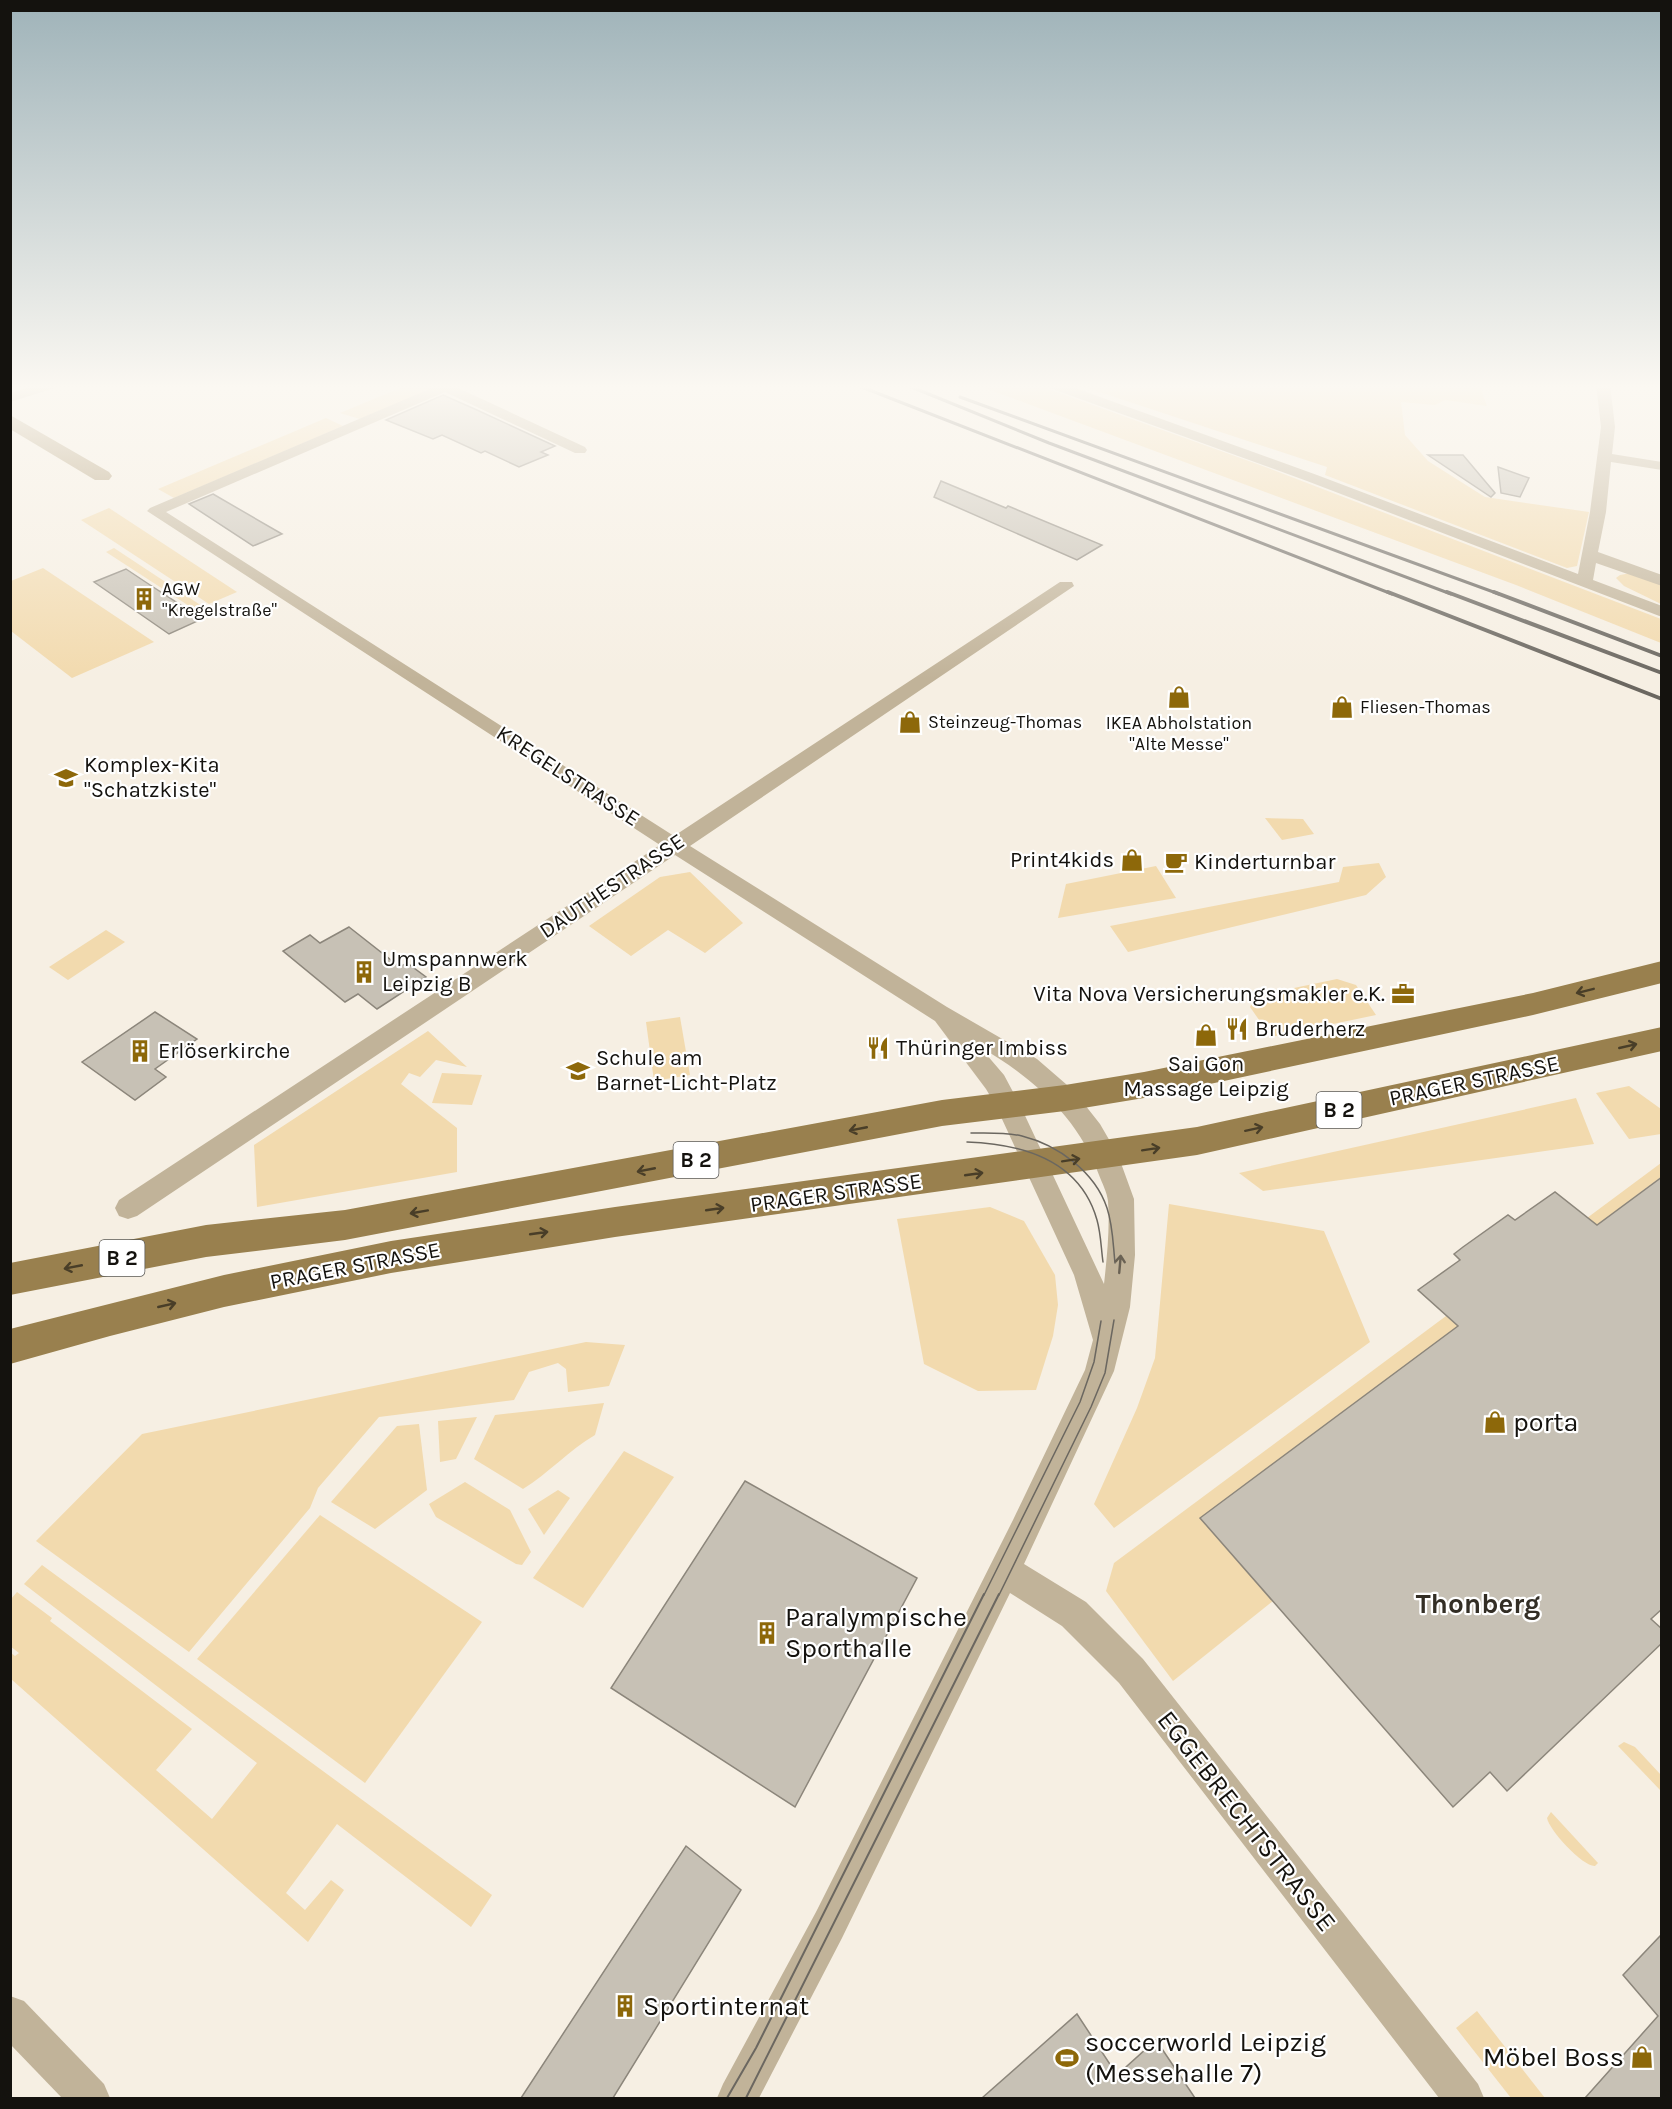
<svg xmlns="http://www.w3.org/2000/svg" width="1672" height="2109" font-family="Karla,sans-serif">
<style>
.green{fill:#f2daae}
.building{fill:#c7c1b5;stroke:#8c867b;stroke-width:1.5}
.lines{fill:none;stroke-linecap:round;stroke-linejoin:round}
.street{fill:#c1b399;fill-rule:evenodd}
.secondary{fill:#aa956e;fill-rule:evenodd}
.primary{fill:#99804e;fill-rule:evenodd}
.tram-far1{stroke:#6b6760;stroke-width:1.5}
.tram{stroke:#6b6760;stroke-width:2}
.rail-far1{stroke:#6b6760;stroke-width:3}
.rail{stroke:#6b6760;stroke-width:4}
.oneway{stroke:#493e28}
.oneway2{stroke:#6a6254}
.labels{text-anchor:middle;dominant-baseline:central;stroke-width:4.5;stroke-linejoin:round;paint-order:stroke}
.far-poi-label{font-size:18px;fill:#14120e;stroke:#fff;text-anchor:start}
.shield{fill:#fff;stroke:#5a5956;stroke-width:1.5}
.shield-label{font-size:21px;font-weight:bold;fill:#14120e}
.poi-label{font-size:22px;fill:#14120e;stroke:#fff;text-anchor:start}
.street-label{font-size:22px;fill:#14120e;stroke:#fff}
.near-poi-label{font-size:27px;fill:#14120e;stroke:#fff;text-anchor:start}
.near-street-label{font-size:27px;fill:#14120e;stroke:#fff}
.near-neighbourhood-label{font-size:28px;font-weight:bold;fill:#332e25;stroke:#fff}
</style>
<rect width="100%" height="100%" fill="#f6efe3"/>
<g class="green">
<path d="M410,384H442L360,419L340,413Z"/>
<path d="M974,384H1034L1260,465L1661,619V643L1516,585Z"/>
<path d="M1075,384H1250L1247,397L1251,384H1479L1487,406L1445,400L1435,405L1401,402L1405,435L1428,461L1485,497L1589,512L1577,566L1567,568L1325,475L1327,467Z"/>
<path d="M326,418L343,426L174,498L158,489Z"/>
<path d="M109,508L237,592L209,604L81,520Z"/>
<path d="M114,548L211,612L203,615L106,552Z"/>
<path d="M43,568L154,642L72,678L11,631V581Z"/>
<path d="M1631,573L1661,584V604L1624,586L1616,578L1620,575Z"/>
<path d="M1265,818L1303,819L1314,834L1282,840Z"/>
<path d="M1379,863L1386,877L1366,895L1128,952L1110,926L1339,882L1343,867Z"/>
<path d="M1156,866L1176,898L1058,918L1066,884Z"/>
<path d="M690,872L743,923L705,953L668,930L631,956L589,926L660,877Z"/>
<path d="M106,930L125,942L68,980L49,967Z"/>
<path d="M1337,979L1356,985L1376,1015L1271,1037L1250,1007L1256,996Z"/>
<path d="M680,1017L690,1075L654,1081L646,1022Z"/>
<path d="M428,1031L467,1067L436,1060L420,1077L409,1073L401,1084L457,1128V1172L257,1207L254,1145Z"/>
<path d="M442,1073L482,1075L472,1105L432,1103Z"/>
<path d="M1629,1086L1661,1109V1134L1629,1139L1596,1093Z"/>
<path d="M1576,1098L1594,1144L1263,1191L1239,1173Z"/>
<path d="M1661,1163V1177L1597,1225L1587,1218Z"/>
<path d="M1169,1204L1324,1231L1370,1342L1114,1528L1094,1504L1137,1408L1155,1358Z"/>
<path d="M990,1207L1024,1221L1055,1275L1058,1305L1053,1336L1036,1390L978,1391L924,1364L897,1219Z"/>
<path d="M1446,1316L1458,1326L1273,1601L1173,1681L1106,1591L1114,1563Z"/>
<path d="M586,1342L625,1345L609,1386L568,1392L566,1369L558,1363L529,1372L514,1400L379,1417L318,1488L310,1508L189,1652L36,1541L142,1434Z"/>
<path d="M604,1403L595,1435C569,1450 549,1473 523,1489L474,1459L495,1415Z"/>
<path d="M477,1417L456,1459L440,1462L438,1421Z"/>
<path d="M419,1424L427,1490L375,1529L331,1502L397,1426Z"/>
<path d="M624,1451L674,1477L583,1608L533,1578Z"/>
<path d="M465,1482L510,1510L531,1552L522,1565L516,1564L436,1517L429,1504Z"/>
<path d="M558,1490L570,1498L544,1535L528,1509Z"/>
<path d="M320,1515L482,1622L365,1783L197,1659Z"/>
<path d="M42,1565L492,1895L471,1927L337,1824L286,1893L305,1910L331,1880L344,1890L308,1942L11,1679V1653L15,1656L19,1653L10,1646L11,1599L17,1592L52,1618L50,1621L192,1729L156,1770L212,1819L257,1763L24,1584Z"/>
<path d="M1624,1742L1635,1747L1661,1775V1791L1618,1746Z"/>
<path d="M1551,1812L1598,1863L1595,1866C1583,1867 1549,1830 1547,1818Z"/>
<path d="M1477,2011L1545,2098H1511L1456,2028Z"/>
</g>
<g class="building">
<path d="M443,395L477,410L555,446L541,452L548,455L519,467L485,451L481,453L442,435L433,439L386,420Z"/>
<path d="M1428,455H1463L1495,493L1491,497Z"/>
<path d="M1498,467L1529,478L1520,497L1501,493Z"/>
<path d="M941,481L1006,508L1008,506L1102,545L1077,560L934,497Z"/>
<path d="M213,494L282,534L253,546L189,504Z"/>
<path d="M126,569L144,581L202,619L169,634L94,582Z"/>
<path d="M349,927L400,967L407,963L426,977L377,1009L358,994L345,1002L283,951L310,935L320,943Z"/>
<path d="M155,1012L197,1039L155,1069L166,1077L135,1100L82,1062Z"/>
<path d="M1662,1177V1609L1651,1619L1662,1629V1643L1507,1791L1490,1772L1453,1807L1200,1518L1458,1326L1418,1290L1460,1260L1454,1254L1463,1247L1508,1215L1515,1220L1555,1192L1597,1225Z"/>
<path d="M745,1481L917,1578L795,1807L611,1688Z"/>
<path d="M686,1846L741,1890L613,2098H521Z"/>
<path d="M1662,1934V2098H1585L1658,2016L1623,1975Z"/>
<path d="M1077,2014L1117,2075L1156,2040L1195,2098H982Z"/>
</g>
<g class="lines">
<g class="street">
<path d="M40,384H60L58,387L10,402V393Z"/>
<path d="M441,384H459L456,387L585,447L587,450L585,453H575L445,392L166,512L674,836L1060,582H1072L1074,586L690,846L947,1007L1037,1059L1074,1091L1100,1124L1118,1155L1134,1199L1135,1255L1130,1307L1114,1371L1024,1564L1086,1602L1143,1659L1478,2084L1484,2098H1439L1119,1683L1062,1626L1010,1593L842,1938L759,2098H717L723,2084L816,1912L1013,1520L1085,1370L1093,1340L1074,1275L996,1106L986,1089L935,1021L675,855L137,1216L128,1219L119,1216L115,1208L119,1200L660,845L147,511L150,508ZM980,1047C1031,1076 1079,1118 1099,1175C1102,1183 1107,1192 1108,1201C1110,1228 1107,1257 1104,1284L1020,1105L1004,1075Z"/>
<path d="M1045,384H1064L1317,475L1578,574L1590,512L1601,427L1596,384H1610L1615,427L1612,454L1662,462V470L1611,462L1606,512L1598,552L1662,575V586L1596,563L1593,580L1662,606V617L1307,481L1047,387Z"/>
<path d="M10,1996L24,2001L104,2084L110,2098H62L10,2044Z"/>
</g>
<path class="secondary" d="M10,415L109,472L112,476L109,480H95L10,429Z"/>
<g class="primary">
<path d="M1662,961V983L1533,1015L1144,1098L1065,1111L942,1126L345,1240L206,1257L10,1295V1263L206,1225L345,1210L942,1100L1065,1085L1144,1072L1533,993Z"/>
<path d="M1662,1027V1051L1197,1155L615,1237L391,1273L224,1307L110,1336L10,1364V1329L224,1275L391,1241L615,1207L1197,1127Z"/>
</g>
<g class="tram-far1">
<path d="M971,1133C988,1133 1005,1132 1022,1136C1058,1145 1095,1172 1107,1208C1113,1226 1113,1244 1115,1263"/>
<path d="M967,1142C1023,1144 1080,1160 1097,1220C1101,1234 1101,1248 1103,1262"/>
<path d="M984,1595L1080,1402L1094,1362L1101,1321"/>
<path d="M999,1595L1091,1407L1105,1373L1114,1320"/>
</g>
<g class="tram">
<path d="M727,2098L756,2048L984,1594"/>
<path d="M746,2098L999,1594"/>
</g>
<g class="rail-far1">
<path d="M854,384L1392,594"/>
<path d="M904,384L1049,443L1451,594"/>
<path d="M960,397L1499,594"/>
</g>
<g class="rail">
<path d="M1388,592L1662,699"/>
<path d="M1447,592L1662,673"/>
<path d="M1494,592L1662,656"/>
</g>
</g>
<defs><path id="oneway-shaft" d="M-6 0H5M1.5-3L5.5 0L1.5 3" fill="none" stroke-width="1.6" stroke-linecap="round" stroke-linejoin="round" transform="scale(1.5)"/></defs>
<g class="oneway">
<use href="#oneway-shaft" transform="translate(1585 991) rotate(166)"/>
<use href="#oneway-shaft" transform="translate(1628 1046) rotate(-13)"/>
<use href="#oneway-shaft" transform="translate(858 1129) rotate(169)"/>
<use href="#oneway-shaft" transform="translate(1254 1129) rotate(-12)"/>
<use href="#oneway-shaft" transform="translate(1151 1149) rotate(-9)"/>
<use href="#oneway-shaft" transform="translate(1071 1160) rotate(-9)"/>
<use href="#oneway-shaft" transform="translate(646 1170) rotate(169)"/>
<use href="#oneway-shaft" transform="translate(974 1174) rotate(-8)"/>
<use href="#oneway-shaft" transform="translate(715 1209) rotate(-8)"/>
<use href="#oneway-shaft" transform="translate(419 1212) rotate(170)"/>
<use href="#oneway-shaft" transform="translate(539 1233) rotate(-8)"/>
<use href="#oneway-shaft" transform="translate(73 1267) rotate(169)"/>
<use href="#oneway-shaft" transform="translate(167 1305) rotate(-13)"/>
</g>
<use class="oneway2" href="#oneway-shaft" transform="translate(1120 1264) rotate(-85)"/>
<linearGradient id="sky" x2="0" y2="1"><stop stop-color="#9fb3b9"/><stop offset="0.57" stop-color="#fbf8f2"/><stop offset="1" stop-color="#fbf8f2" stop-opacity="0"/></linearGradient>
<rect width="1672" height="679" fill="url(#sky)"/>
<defs>
<g id="building-bare" transform="scale(1.8)"><path d="M-4-6H4V6H1V3H-1V6H-4ZM-2.5-4.3h1.7v1.8h-1.7ZM.8-4.3h1.7v1.8H.8ZM-2.5-1h1.7V.8h-1.7ZM.8-1h1.7V.8H.8Z" fill="#8d680a" stroke="#fff" stroke-width="2.5" paint-order="stroke"/></g>
<g id="shop-bare" transform="scale(1.8)"><path d="M-5-2.5h2.3a2.7 3.5 0 0 1 5.4 0H5L5.5 6h-11ZM-1.5-2.5h3a1.5 2.3 0 0 0-3 0Z" fill="#8d680a" stroke="#fff" stroke-width="2.5" paint-order="stroke"/></g>
<g id="school-bare" transform="scale(1.8)"><path d="M0-5L7-2L0 1L-7-2ZM-4 1L0 2.5L4 1V4Q0 6-4 4Z" fill="#8d680a" stroke="#fff" stroke-width="2.5" paint-order="stroke"/></g>
<g id="cafe-bare" transform="scale(1.8)"><path d="M-5.5-4.5H6V0H3Q3 3.5 0 3.5H-2.5Q-5.5 3.5-5.5 0ZM3-3.2v2h1.7v-2ZM-6 4.5H4V6H-6Z" fill="#8d680a" stroke="#fff" stroke-width="2.5" paint-order="stroke"/></g>
<g id="office-bare" transform="scale(1.8)"><path d="M-6-3h4V-5.5h4V-3h4V5H-6ZM-1-4.5V-3h2v-1.5ZM-6 0V1H6V0Z" fill="#8d680a" stroke="#fff" stroke-width="2.5" paint-order="stroke"/></g>
<g id="restaurant-bare" transform="scale(1.8)"><path d="M-5-6h1v4h1v-4h1v4h1v-4h1v5L-1.5 .5V6h-2V.5L-5-1ZM5-6V6H3V1.5H1.5Q1.5-4 5-6Z" fill="#8d680a" stroke="#fff" stroke-width="2.5" paint-order="stroke"/></g>
<g id="stadium-bare" transform="scale(1.8)"><path d="M0-5a6.5 5 0 1 0 0 10a6.5 5 0 1 0 0-10ZM-3.5-1.8h7v3.6h-7Z" fill="#8d680a" stroke="#fff" stroke-width="2.5" paint-order="stroke"/></g>
</defs>
<g fill-rule="evenodd">
<use href="#building-bare" x="144" y="599"/>
<use href="#shop-bare" x="1179" y="697"/>
<use href="#shop-bare" x="1342" y="707"/>
<use href="#shop-bare" x="910" y="722"/>
<use href="#school-bare" x="66" y="778"/>
<use href="#shop-bare" x="1132" y="860"/>
<use href="#cafe-bare" x="1176" y="862"/>
<use href="#building-bare" x="364" y="972"/>
<use href="#office-bare" x="1403" y="994"/>
<use href="#restaurant-bare" x="1237" y="1029"/>
<use href="#shop-bare" x="1206" y="1035"/>
<use href="#restaurant-bare" x="878" y="1048"/>
<use href="#building-bare" x="140" y="1051"/>
<use href="#school-bare" x="578" y="1071"/>
<use href="#shop-bare" x="1495" y="1422"/>
<use href="#building-bare" x="767" y="1633"/>
<use href="#building-bare" x="625" y="2006"/>
<use href="#shop-bare" x="1642" y="2057"/>
<use href="#stadium-bare" x="1067" y="2058"/>
</g>
<g class="labels">
<g class="far-poi-label">
<text x="162" y="589">AGW<tspan x="162" dy="21">"Kregelstraße"</tspan></text>
<text x="1360" y="707">Fliesen-Thomas</text>
<text x="928" y="722">Steinzeug-Thomas</text>
<text x="1179" y="723" text-anchor="middle">IKEA Abholstation<tspan x="1179" dy="21">"Alte Messe"</tspan></text>
</g>
<g class="shield">
<rect x="1316.5" y="1092" width="45" height="36" rx="4.5"/>
<rect x="673.5" y="1142" width="45" height="36" rx="4.5"/>
<rect x="99.5" y="1240" width="45" height="36" rx="4.5"/>
</g>
<g class="shield-label">
<text x="1339" y="1110">B 2</text>
<text x="696" y="1160">B 2</text>
<text x="122" y="1258">B 2</text>
</g>
<g class="poi-label">
<text x="84" y="765">Komplex-Kita<tspan x="84" dy="25">"Schatzkiste"</tspan></text>
<text x="1114" y="860" text-anchor="end">Print4kids</text>
<text x="1194" y="862">Kinderturnbar</text>
<text x="382" y="959">Umspannwerk<tspan x="382" dy="25">Leipzig B</tspan></text>
<text x="1385" y="994" text-anchor="end">Vita Nova Versicherungsmakler e.K.</text>
<text x="1255" y="1029">Bruderherz</text>
<text x="896" y="1048">Thüringer Imbiss</text>
<text x="158" y="1051">Erlöserkirche</text>
<text x="596" y="1058">Schule am<tspan x="596" dy="25">Barnet-Licht-Platz</tspan></text>
<text x="1206" y="1064" text-anchor="middle">Sai Gon<tspan x="1206" dy="25">Massage Leipzig</tspan></text>
</g>
<g class="street-label">
<text transform="translate(568 776) rotate(33)">KREGELSTRASSE</text>
<text transform="translate(612 886) rotate(-34)">DAUTHESTRASSE</text>
<text transform="translate(1474 1081) rotate(-12)">PRAGER STRASSE</text>
<text transform="translate(836 1193) rotate(-8)">PRAGER STRASSE</text>
<text transform="translate(355 1266) rotate(-11)">PRAGER STRASSE</text>
</g>
<g class="near-poi-label">
<text x="1513" y="1422">porta</text>
<text x="785" y="1617">Paralympische<tspan x="785" dy="31">Sporthalle</tspan></text>
<text x="643" y="2006">Sportinternat</text>
<text x="1085" y="2042">soccerworld Leipzig<tspan x="1085" dy="31">(Messehalle 7)</tspan></text>
<text x="1624" y="2057" text-anchor="end">Möbel Boss</text>
</g>
<g class="near-street-label">
<text transform="translate(1247 1821) rotate(52)">EGGEBRECHTSTRASSE</text>
</g>
<g class="near-neighbourhood-label">
<text x="1478" y="1603">Thonberg</text>
</g>
</g>
<rect width="1672" height="2109" fill="none" stroke="#14120e" stroke-width="24"/>
</svg>
